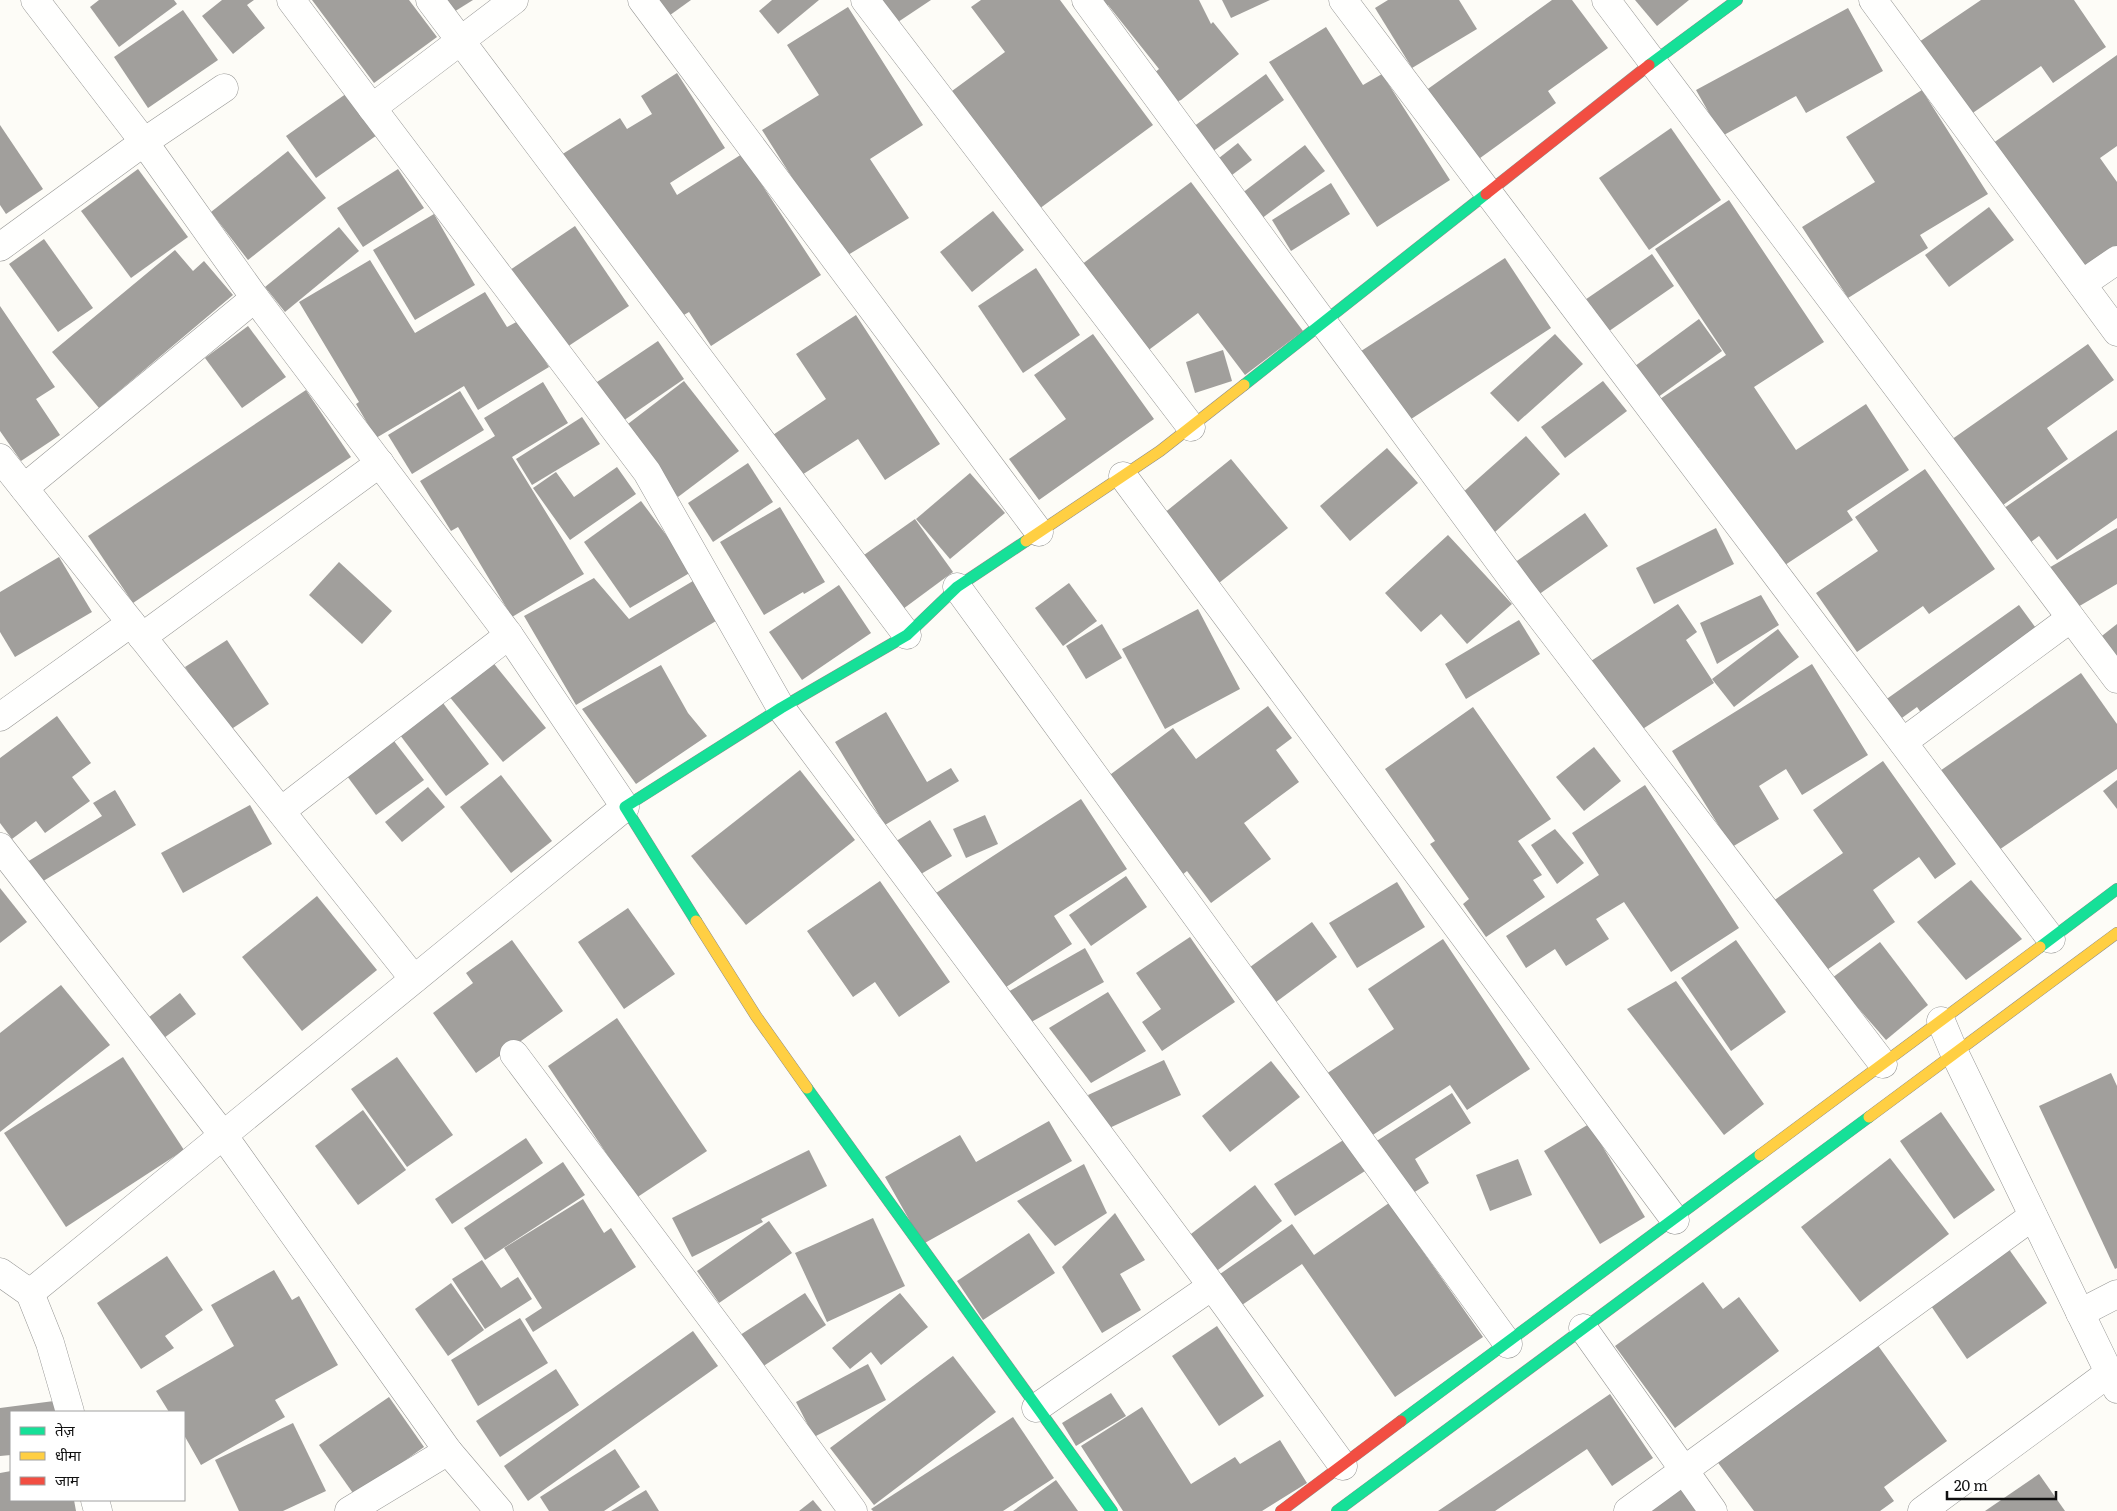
<svg xmlns="http://www.w3.org/2000/svg" width="2117" height="1511" font-family="Literata,'Noto Sans Devanagari',serif">
<style>
.building{fill:#a19f9c}
.lines{fill:none;stroke-linecap:round;stroke-linejoin:round}
.street-casing{stroke:#979795;stroke-width:29}
.fast-casing{stroke:#8e8d8b;stroke-width:12}
.slow-casing{stroke:#8e8d8b;stroke-width:12}
.jam-casing{stroke:#8e8d8b;stroke-width:12}
.street{stroke:#fffffe;stroke-width:28}
.fast{stroke:#16e098;stroke-width:11}
.slow{stroke:#ffcf43;stroke-width:11}
.jam{stroke:#f24e42;stroke-width:11}
</style>
<rect width="100%" height="100%" fill="#fdfcf7"/>
<g class="building">
<path d="M99,0H174L177,4L119,47L90,7Z"/>
<path d="M222,0H254L247,5L265,28L233,54L202,16Z"/>
<path d="M312,0H409L437,37L374,83Z"/>
<path d="M439,0H473L449,15Z"/>
<path d="M653,0H691L666,18Z"/>
<path d="M772,0H819L778,34L759,11Z"/>
<path d="M875,0H931L892,26Z"/>
<path d="M981,0H1060L1153,125L1039,209L952,91L1005,52L971,7Z"/>
<path d="M1092,0H1199L1211,24L1213,22L1239,54L1181,100L1169,105L1147,79L1159,69L1108,5L1096,10Z"/>
<path d="M1222,0H1270L1231,18Z"/>
<path d="M1388,0H1459L1477,29L1412,68L1375,8Z"/>
<path d="M1552,0H1572L1608,48L1548,91L1556,103L1476,161L1425,91Z"/>
<path d="M1635,0H1689L1657,26Z"/>
<path d="M1981,0H2074L2106,47L2053,83L2041,66L1964,119L1913,46Z"/>
<path d="M848,7L923,125L870,159L909,218L843,258L762,130L819,95L787,45Z"/>
<path d="M1848,8L1883,71L1806,113L1796,96L1722,136L1696,90Z"/>
<path d="M183,10L218,60L148,108L114,57Z"/>
<path d="M1326,27L1363,85L1382,74L1450,180L1377,227L1269,62Z"/>
<path d="M2117,55V146L2100,158L2117,182V249L2085,275L1989,146Z"/>
<path d="M677,73L725,148L670,183L677,195L742,154L821,275L711,346L689,312L677,319L561,155L620,118L627,129L652,114L641,96Z"/>
<path d="M1266,74L1284,100L1212,152L1193,127Z"/>
<path d="M1922,90L1988,194L1920,235L1928,248L1848,298L1802,227L1875,182L1846,137Z"/>
<path d="M350,91L380,133L316,178L286,136Z"/>
<path d="M0,125L43,189L6,214L0,205Z"/>
<path d="M1671,128L1721,200L1649,250L1599,178Z"/>
<path d="M1238,143L1252,160L1228,178L1214,162Z"/>
<path d="M1305,145L1325,171L1257,222L1237,197Z"/>
<path d="M288,151L326,198L248,260L211,212Z"/>
<path d="M138,169L188,237L131,278L81,211Z"/>
<path d="M398,169L424,208L363,247L337,208Z"/>
<path d="M1191,182L1303,331L1245,375L1198,313L1146,352L1081,265Z"/>
<path d="M1331,183L1350,214L1291,251L1272,220Z"/>
<path d="M1729,200L1824,342L1754,387L1796,450L1866,404L1909,470L1847,511L1853,520L1779,569L1699,448L1695,451L1660,399L1726,355L1655,249Z"/>
<path d="M1989,207L2014,240L1949,287L1925,255Z"/>
<path d="M993,211L1024,250L972,292L940,252Z"/>
<path d="M434,214L475,285L415,320L373,250Z"/>
<path d="M575,226L629,306L564,349L510,270Z"/>
<path d="M339,227L359,251L285,312L265,287Z"/>
<path d="M44,239L93,308L58,332L9,264Z"/>
<path d="M175,250L193,271L204,261L233,295L99,408L52,352Z"/>
<path d="M1652,254L1674,286L1602,336L1579,304Z"/>
<path d="M1505,258L1551,328L1405,423L1358,353Z"/>
<path d="M370,260L415,333L485,292L507,327L520,320L549,367L478,410L464,386L376,438L356,404L359,402L299,302Z"/>
<path d="M1036,268L1080,335L1023,373L978,306Z"/>
<path d="M0,306L55,387L36,399L60,435L21,461L0,431Z"/>
<path d="M856,315L940,444L885,480L858,439L794,480L767,439L826,399L796,354Z"/>
<path d="M1699,319L1722,351L1654,400L1631,369Z"/>
<path d="M248,326L286,377L242,408L205,358Z"/>
<path d="M1093,334L1154,419L1039,500L1009,459L1066,419L1034,375Z"/>
<path d="M1555,334L1583,364L1518,422L1490,393Z"/>
<path d="M658,341L684,379L620,423L594,384Z"/>
<path d="M2088,344L2114,380L2047,428L2068,459L1996,510L1948,442Z"/>
<path d="M1223,350L1232,381L1195,393L1186,362Z"/>
<path d="M684,381L739,451L678,497L624,427Z"/>
<path d="M1603,381L1627,411L1565,458L1541,427Z"/>
<path d="M543,382L568,423L512,457L584,574L512,617L458,527L451,531L420,481L495,436L484,418Z"/>
<path d="M306,390L351,457L133,603L88,536Z"/>
<path d="M460,391L484,430L412,474L388,435Z"/>
<path d="M582,417L600,444L532,485L516,459Z"/>
<path d="M2117,430V518L2057,560L2039,536L2023,548L1997,513Z"/>
<path d="M1526,436L1560,474L1495,532L1461,494Z"/>
<path d="M1387,448L1418,483L1350,541L1320,506Z"/>
<path d="M1231,459L1288,528L1219,583L1163,514Z"/>
<path d="M748,463L773,502L713,542L688,503Z"/>
<path d="M617,467L636,494L570,540L533,488L556,472L574,497Z"/>
<path d="M1925,469L1995,569L1929,614L1923,606L1857,652L1816,593L1878,551L1855,517Z"/>
<path d="M970,473L1005,513L950,559L916,519Z"/>
<path d="M641,501L693,571L630,608L584,542Z"/>
<path d="M780,507L825,582L804,594L803,592L764,615L720,542Z"/>
<path d="M1585,513L1608,546L1538,595L1514,563Z"/>
<path d="M915,519L953,572L903,609L864,555Z"/>
<path d="M1716,528L1734,564L1654,604L1636,568Z"/>
<path d="M2117,528V584L2071,611L2047,569Z"/>
<path d="M1448,535L1512,604L1467,644L1441,614L1421,632L1385,593Z"/>
<path d="M59,557L92,612L15,657L0,632V592Z"/>
<path d="M339,562L392,611L362,644L309,595Z"/>
<path d="M594,578L629,619L698,578L721,618L576,705L524,616Z"/>
<path d="M1069,583L1097,621L1063,646L1035,608Z"/>
<path d="M839,585L871,633L802,680L769,632Z"/>
<path d="M1761,595L1779,625L1717,664L1700,623Z"/>
<path d="M1678,604L1697,632L1686,640L1714,683L1638,732L1591,661Z"/>
<path d="M2019,605L2041,635L1924,717L1917,707L1895,723L1881,703Z"/>
<path d="M1198,609L1240,689L1165,729L1122,649Z"/>
<path d="M1519,620L1540,654L1466,699L1445,664Z"/>
<path d="M1102,624L1122,658L1086,679L1066,646Z"/>
<path d="M2117,624V662L2098,639Z"/>
<path d="M1778,629L1799,657L1734,707L1712,679Z"/>
<path d="M227,640L269,704L227,732L185,667Z"/>
<path d="M491,660L546,728L503,762L448,695Z"/>
<path d="M1812,664L1868,755L1802,795L1786,769L1759,786L1779,819L1732,847L1672,751Z"/>
<path d="M661,665L688,713L707,736L636,784L582,709Z"/>
<path d="M2081,673L2117,724V769L1993,854L1937,773Z"/>
<path d="M443,703L489,764L446,796L400,735Z"/>
<path d="M1268,706L1292,738L1276,750L1299,782L1244,823L1271,859L1211,903L1187,871L1177,879L1103,780L1173,728L1196,759Z"/>
<path d="M1473,707L1551,819L1518,841L1542,875L1533,880L1545,897L1486,937L1463,904L1469,899L1430,844L1435,841L1385,769Z"/>
<path d="M886,712L927,782L951,768L959,781L885,825L835,742Z"/>
<path d="M57,716L91,763L72,777L90,801L45,833L36,821L12,839L0,823V758Z"/>
<path d="M394,741L424,780L376,815L347,776Z"/>
<path d="M1594,747L1621,781L1584,811L1556,777Z"/>
<path d="M1883,761L1956,864L1935,879L1919,857L1873,890L1895,922L1824,972L1773,901L1843,853L1813,810Z"/>
<path d="M800,770L855,840L746,925L691,856Z"/>
<path d="M501,775L552,841L511,873L460,807Z"/>
<path d="M2117,780V809L2103,791Z"/>
<path d="M1645,785L1739,928L1671,972L1624,902L1596,919L1609,939L1566,966L1555,949L1526,968L1506,936L1599,875L1572,833Z"/>
<path d="M428,787L445,807L402,842L385,822Z"/>
<path d="M115,790L136,825L40,883L27,862L102,816L93,803Z"/>
<path d="M1081,799L1127,869L1054,916L1072,944L1000,991L936,893Z"/>
<path d="M250,805L272,844L183,893L161,853Z"/>
<path d="M985,815L998,844L966,858L953,829Z"/>
<path d="M930,820L952,856L914,878L893,843Z"/>
<path d="M1555,829L1584,863L1557,884L1531,845Z"/>
<path d="M1126,876L1147,907L1091,946L1069,915Z"/>
<path d="M1971,880L2022,939L1966,980L1917,922Z"/>
<path d="M880,881L950,982L899,1017L875,982L853,997L807,931Z"/>
<path d="M1397,882L1425,927L1357,968L1329,923Z"/>
<path d="M0,888L27,922L0,943Z"/>
<path d="M317,896L377,970L302,1031L242,957Z"/>
<path d="M628,908L675,974L624,1009L578,942Z"/>
<path d="M1312,922L1337,957L1272,1005L1246,970Z"/>
<path d="M1190,937L1235,1002L1162,1051L1142,1022L1161,1009L1136,973Z"/>
<path d="M1443,939L1530,1069L1467,1110L1450,1085L1365,1140L1323,1076L1394,1029L1368,989Z"/>
<path d="M512,940L563,1011L476,1073L433,1013L473,983L466,973Z"/>
<path d="M1736,940L1786,1012L1731,1051L1681,978Z"/>
<path d="M1880,942L1928,1005L1886,1040L1832,978Z"/>
<path d="M1085,948L1104,982L1024,1026L1006,993Z"/>
<path d="M1676,981L1764,1104L1724,1135L1627,1009Z"/>
<path d="M61,985L110,1045L0,1132V1033Z"/>
<path d="M1108,992L1146,1051L1091,1083L1049,1028Z"/>
<path d="M180,993L196,1014L160,1041L144,1021Z"/>
<path d="M617,1018L707,1151L636,1198L548,1066Z"/>
<path d="M123,1057L184,1150L66,1227L4,1133Z"/>
<path d="M397,1057L453,1135L407,1167L351,1089Z"/>
<path d="M1164,1060L1181,1095L1105,1130L1088,1095Z"/>
<path d="M1271,1061L1300,1097L1230,1152L1202,1116Z"/>
<path d="M2111,1073L2117,1086V1268L2115,1269L2039,1106Z"/>
<path d="M1452,1093L1471,1123L1415,1159L1429,1183L1410,1195L1375,1142Z"/>
<path d="M363,1110L406,1170L358,1205L315,1146Z"/>
<path d="M1941,1112L1995,1190L1954,1219L1900,1141Z"/>
<path d="M1049,1121L1072,1161L923,1244L885,1177L960,1135L976,1162Z"/>
<path d="M1589,1124L1645,1217L1600,1244L1544,1151Z"/>
<path d="M526,1138L543,1163L452,1224L435,1199Z"/>
<path d="M1345,1139L1365,1171L1295,1216L1274,1184Z"/>
<path d="M809,1150L827,1186L761,1219L763,1222L692,1257L672,1218Z"/>
<path d="M1890,1158L1949,1234L1860,1302L1801,1227Z"/>
<path d="M1518,1159L1532,1195L1490,1211L1476,1175Z"/>
<path d="M563,1162L585,1195L485,1260L464,1228Z"/>
<path d="M1084,1164L1107,1213L1055,1246L1017,1201Z"/>
<path d="M1255,1185L1282,1221L1214,1273L1187,1237Z"/>
<path d="M583,1199L604,1233L611,1228L636,1267L533,1332L525,1319L542,1308L504,1248Z"/>
<path d="M1389,1203L1483,1337L1395,1397L1302,1264L1242,1305L1220,1274L1292,1224L1314,1255Z"/>
<path d="M1115,1213L1145,1260L1120,1274L1141,1310L1102,1333L1062,1267Z"/>
<path d="M873,1218L905,1286L827,1322L795,1253Z"/>
<path d="M769,1221L792,1253L719,1303L697,1271Z"/>
<path d="M1029,1233L1055,1273L983,1320L957,1281Z"/>
<path d="M2006,1245L2047,1303L1967,1359L1927,1300Z"/>
<path d="M167,1256L203,1310L165,1336L174,1348L141,1369L97,1303Z"/>
<path d="M482,1260L501,1288L518,1277L532,1299L485,1329L452,1279Z"/>
<path d="M274,1270L292,1300L299,1296L338,1365L275,1400L285,1417L201,1465L184,1435V1412H169L156,1391L234,1346L211,1305Z"/>
<path d="M1703,1282L1723,1309L1739,1297L1779,1351L1675,1428L1615,1346Z"/>
<path d="M451,1283L484,1330L448,1356L415,1309Z"/>
<path d="M805,1293L826,1325L759,1369L737,1337Z"/>
<path d="M900,1293L928,1327L881,1365L871,1352L850,1369L832,1348Z"/>
<path d="M520,1318L548,1363L478,1406L451,1360Z"/>
<path d="M1217,1326L1264,1396L1219,1426L1172,1356Z"/>
<path d="M693,1331L718,1366L528,1501L504,1466Z"/>
<path d="M1874,1340L1947,1441L1884,1487L1894,1501L1880,1511H1754L1713,1456Z"/>
<path d="M953,1356L996,1412L874,1505L830,1448Z"/>
<path d="M868,1364L886,1400L814,1437L796,1402Z"/>
<path d="M556,1369L579,1405L500,1457L476,1421Z"/>
<path d="M1111,1393L1126,1416L1076,1446L1062,1423Z"/>
<path d="M1610,1394L1653,1458L1612,1486L1587,1449L1495,1511H1438Z"/>
<path d="M389,1397L424,1447L355,1496L319,1445Z"/>
<path d="M54,1401L55,1412H11V1455L0,1456V1408Z"/>
<path d="M1142,1407L1191,1484L1235,1457L1240,1464L1280,1440L1307,1483L1262,1511H1123L1081,1446Z"/>
<path d="M1013,1417L1054,1478L1003,1511H873L871,1509Z"/>
<path d="M293,1423L326,1491L283,1511H239L215,1460Z"/>
<path d="M615,1449L640,1487L604,1511H549L540,1497Z"/>
<path d="M11,1471V1500H74L76,1511H0V1473Z"/>
<path d="M2039,1474L2065,1511H1985Z"/>
<path d="M1056,1480L1078,1511H1013Z"/>
<path d="M1681,1489L1696,1511H1648Z"/>
<path d="M646,1490L659,1511H611Z"/>
<path d="M813,1500L822,1511H799Z"/>
</g>
<g class="lines">
<g class="street-casing">
<g id="street">
<path d="M291,0L372,108"/>
<path d="M430,0L907,635"/>
<path d="M514,0L372,108L647,472L781,708L1212,1286L1343,1466"/>
<path d="M642,0L1039,532"/>
<path d="M865,0L1191,427"/>
<path d="M1086,0L1521,591L1883,1064"/>
<path d="M1343,0L2051,939"/>
<path d="M1606,0L2117,679"/>
<path d="M1873,0L2117,332"/>
<path d="M0,247L144,142L224,88"/>
<path d="M2082,284L2117,260"/>
<path d="M0,458L414,979"/>
<path d="M1123,476L1675,1220"/>
<path d="M24,488L255,298"/>
<path d="M957,587L1508,1344"/>
<path d="M142,637L380,463"/>
<path d="M0,717L131,623"/>
<path d="M1903,742L2071,618"/>
<path d="M281,811L509,635"/>
<path d="M0,847L223,1135L448,1451L499,1511"/>
<path d="M1941,1021L1954,1052L2117,1389"/>
<path d="M514,1054L737,1352L853,1511"/>
<path d="M0,1272L30,1293L50,1343L70,1412"/>
<path d="M30,1293L625,807L509,635L255,298L144,142L35,0"/>
<path d="M2080,1313L2117,1294"/>
<path d="M1583,1328L1713,1511"/>
<path d="M1036,1408L1212,1286"/>
<path d="M95,1500L98,1511"/>
<path d="M349,1511L448,1451"/>
<path d="M1628,1511L2033,1216"/>
<path d="M1922,1511L2109,1373"/>
</g>
</g>
<g class="fast-casing">
<g id="fast">
<path d="M1649,65L1737,0"/>
<path d="M1244,385L1486,194"/>
<path d="M696,921L625,807L781,708L907,635L957,587L1026,541"/>
<path d="M2040,947L2117,889"/>
<path d="M807,1088L1112,1511"/>
<path d="M1401,1421L1760,1155"/>
<path d="M1337,1511L1869,1117"/>
</g>
</g>
<g class="slow-casing">
<g id="slow">
<path d="M1026,541L1160,451L1244,385"/>
<path d="M696,921L756,1016L807,1088"/>
<path d="M1869,1117L2117,933"/>
<path d="M1760,1155L2040,947"/>
</g>
</g>
<g class="jam-casing">
<g id="jam">
<path d="M1486,194L1649,65"/>
<path d="M1281,1511L1401,1421"/>
</g>
</g>
<use href="#street" class="street"/>
<use href="#fast" class="fast"/>
<use href="#slow" class="slow"/>
<use href="#jam" class="jam"/>
</g>
<rect x="10" y="1411" width="175" height="90" fill="#ffffff" stroke="#a0a0a0"/>
<rect x="20" y="1427" width="25" height="8" fill="#16e098" stroke="#a0a0a0"/>
<text x="55" y="1436" font-size="15" fill="#111111">तेज़</text>
<rect x="20" y="1452" width="25" height="8" fill="#ffcf43" stroke="#a0a0a0"/>
<text x="55" y="1461" font-size="15" fill="#111111">धीमा</text>
<rect x="20" y="1477" width="25" height="8" fill="#f24e42" stroke="#a0a0a0"/>
<text x="55" y="1486" font-size="15" fill="#111111">जाम</text>
<path d="M1947 1491v8h109v-8" fill="none" stroke="#111111" stroke-width="2.5"/>
<text x="1954" y="1491" font-size="15" fill="#111111" stroke="#ffffff" stroke-width="4" paint-order="stroke">20 m</text>
</svg>
